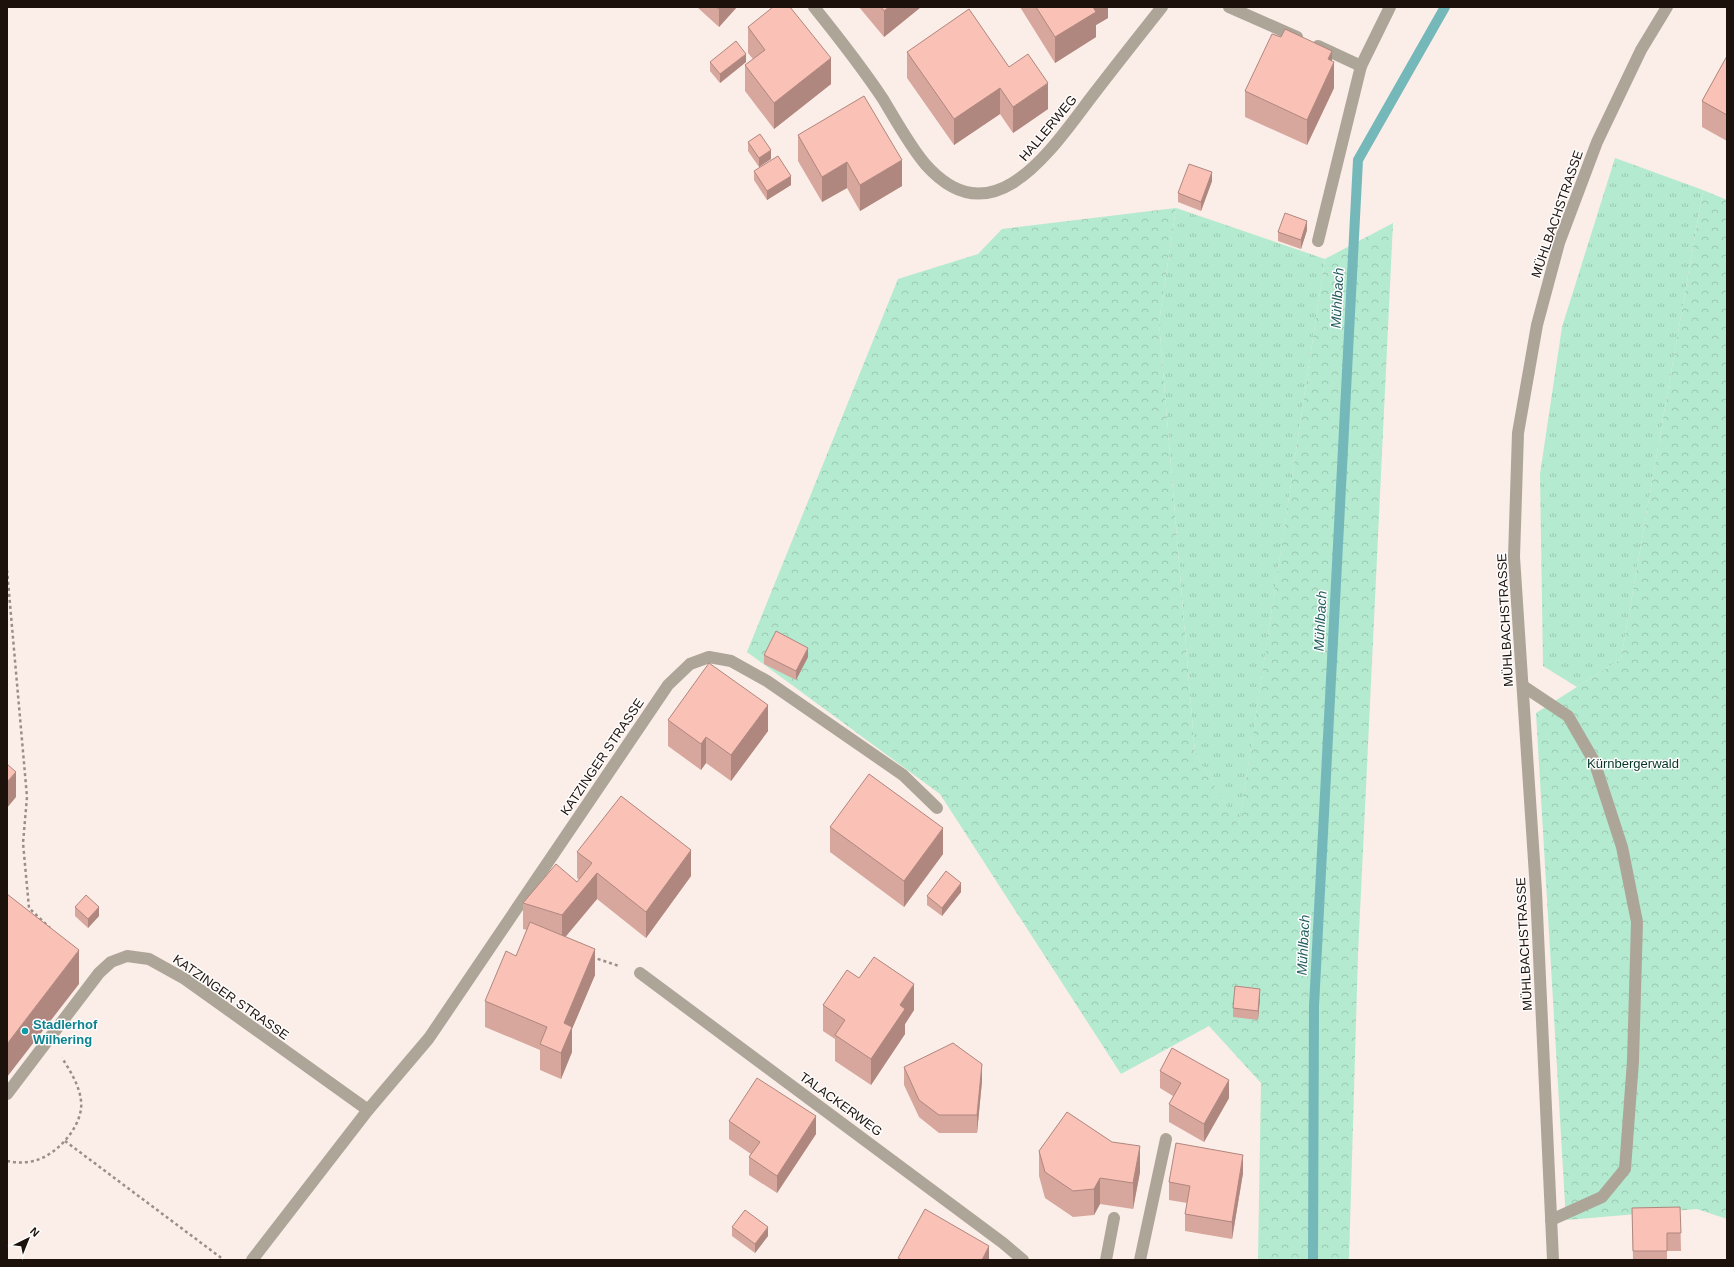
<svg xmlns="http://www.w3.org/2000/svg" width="1734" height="1267" font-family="Arial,sans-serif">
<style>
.grass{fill:url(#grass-tufts)}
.forest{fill:url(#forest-crowns)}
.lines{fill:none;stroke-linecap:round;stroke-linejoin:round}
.stream{stroke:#75b8ba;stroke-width:10}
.path{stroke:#9b8e88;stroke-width:2.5;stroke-dasharray:3 3;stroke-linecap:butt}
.service{stroke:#aea599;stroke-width:12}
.minor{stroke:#aea599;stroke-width:12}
.tertiary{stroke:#aea599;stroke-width:12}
.wall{fill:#d7a69d}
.shaded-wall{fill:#af877f}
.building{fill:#fac1b6;stroke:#af877f}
.culture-dot{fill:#0f9aa8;stroke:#fdfdfd;stroke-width:1.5}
.labels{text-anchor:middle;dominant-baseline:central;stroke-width:3;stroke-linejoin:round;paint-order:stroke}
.street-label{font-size:13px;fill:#1d110c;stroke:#fdfdfd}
.park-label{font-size:13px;fill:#063625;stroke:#fdfdfd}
.culture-label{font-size:13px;font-weight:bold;fill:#0d838f;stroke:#fdfdfd;text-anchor:start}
.water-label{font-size:14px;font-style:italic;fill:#265e60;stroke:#fdfdfd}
</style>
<defs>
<pattern id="grass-tufts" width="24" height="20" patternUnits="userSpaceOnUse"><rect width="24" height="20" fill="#b4ead0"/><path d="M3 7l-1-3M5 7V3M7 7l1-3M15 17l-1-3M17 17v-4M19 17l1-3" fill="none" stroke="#9ac8b1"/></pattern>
<pattern id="forest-crowns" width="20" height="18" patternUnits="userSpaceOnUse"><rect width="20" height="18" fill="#b4ead0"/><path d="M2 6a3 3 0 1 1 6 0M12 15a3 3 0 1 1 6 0" fill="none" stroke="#9ac8b1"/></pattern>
</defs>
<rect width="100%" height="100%" fill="#fbede7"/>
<g class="grass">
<path d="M1615,158L1703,190L1621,659L1577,687L1543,666L1540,474L1562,327Z"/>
<path d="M1176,208L1325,259L1239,827L1195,754L1159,322Z"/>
</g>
<g class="forest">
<path d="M1703,190L1727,200V1219L1697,1209L1566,1220L1536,713L1621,659Z"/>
<path d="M1176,208L1159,322L1195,754L1239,826L1325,259L1393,223L1358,954L1349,1260H1258L1261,1083L1209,1026L1121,1074L940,794L747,652L898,279L978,254L1002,229Z"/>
</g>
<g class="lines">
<path class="stream" d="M1313,1260L1314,1006L1358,160L1445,7"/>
<g class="path">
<path d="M7,570L27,797L23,843L29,908L50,928"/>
<path d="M592,957L619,966"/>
<path d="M65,1141L224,1260"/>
<path d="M7,1161C16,1163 25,1163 34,1161C56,1155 78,1131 81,1109C83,1091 71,1072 62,1058"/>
</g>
<g class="service">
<path d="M1318,241L1361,66"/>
<path d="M1523,686L1568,716L1594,761L1622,847L1637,922L1633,1061L1625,1169L1602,1197L1551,1220"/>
<path d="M7,1094L99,973L111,962L127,956L149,959L185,979L368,1110"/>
<path d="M1106,1260L1114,1218"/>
<path d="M1140,1260L1166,1139"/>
</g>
<g class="minor">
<path d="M814,7C839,38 861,66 883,99C895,119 911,148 926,165C994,241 1053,147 1093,95C1116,65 1139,36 1162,7"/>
<path d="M1229,7L1297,37"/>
<path d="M1318,46L1361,66L1390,7"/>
<path d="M640,973L1003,1243L1023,1260"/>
<path d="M252,1260L368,1110L429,1038L668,685L690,664L709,657L731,661L767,681L903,775L937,808"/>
</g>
<path class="tertiary" d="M1553,1260L1536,891L1514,557L1518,433L1537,325L1559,243L1597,142L1641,50L1667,7"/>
</g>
<g class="wall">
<path d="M697,7H737L719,27Z"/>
<path d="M859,7H921L884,37Z"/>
<path d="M1020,7H1108V18L1096,25V37L1055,63Z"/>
<path d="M748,27L831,84L774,129L745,91V65L753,59L748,53Z"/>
<path d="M907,52L1009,67L1048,109L1013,133L1000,114L954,145L907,78Z"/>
<path d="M1727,56V141L1702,127V101Z"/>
<path d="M1332,61L1334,88L1307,145L1245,117V91Z"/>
<path d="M710,62H746L720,83L710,71Z"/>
<path d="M798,135L902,186L860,211L847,188L822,202L798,161Z"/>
<path d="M748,142L771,159L759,167L748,151Z"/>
<path d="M754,171L791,185L767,200L754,180Z"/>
<path d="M1212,181L1201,211L1178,202V193Z"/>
<path d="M1307,230L1301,249L1278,241V232Z"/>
<path d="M764,655L808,657L796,680L764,664Z"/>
<path d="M668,720L768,731L731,781L706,763L701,770L668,746Z"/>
<path d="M830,827L943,854L904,907L830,852Z"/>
<path d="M577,852L691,876L646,938L597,899L565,937L595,975L572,1029V1052L561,1079L540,1070V1050L485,1027V1001L516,956L527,930L523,929V903L577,882L580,880L577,878Z"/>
<path d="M961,892L942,916L927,905V896Z"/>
<path d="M75,907L99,916L88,928L75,916Z"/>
<path d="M859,978L914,1010L905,1024V1034L871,1085L835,1061V1039L823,1031V1005Z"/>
<path d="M1260,998L1258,1020L1233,1017V1008Z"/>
<path d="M904,1067L982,1081L977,1133H939L919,1117L904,1085Z"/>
<path d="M1160,1071L1229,1098L1204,1142L1169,1122V1104L1173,1096L1160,1088Z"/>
<path d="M729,1121L816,1134L777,1193L749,1175V1157L751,1154L729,1139Z"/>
<path d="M1039,1151L1140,1172L1133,1209L1100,1204L1094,1215L1073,1217L1045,1198L1039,1176Z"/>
<path d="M1243,1173L1232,1239L1185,1231V1214L1187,1203L1169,1200V1182Z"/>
<path d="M1680,1207L1681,1251H1667V1260H1633L1632,1208Z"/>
<path d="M732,1227L768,1236L755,1253L732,1236Z"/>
</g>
<g class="shaded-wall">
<path d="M721,7H737L719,27V9Z"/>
<path d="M889,7H921L884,37V11Z"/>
<path d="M1091,7H1108V18L1096,25V37L1055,63V37Z"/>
<path d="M1332,51V65L1334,62V88L1307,145V120L1328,59Z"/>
<path d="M746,54V62L720,83V74Z"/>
<path d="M831,58V84L774,129V103Z"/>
<path d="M1048,83V109L1013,133V107Z"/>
<path d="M1000,88V114L954,145V119Z"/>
<path d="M771,150V159L759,167V158Z"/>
<path d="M902,160V186L860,211V185Z"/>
<path d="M847,162V188L822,202V177Z"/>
<path d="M1212,172V181L1201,211V202Z"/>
<path d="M791,176V185L767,200V191Z"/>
<path d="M1307,221V230L1301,249V240Z"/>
<path d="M808,648V657L796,680V671Z"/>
<path d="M768,705V731L731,781V755Z"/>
<path d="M706,737V763L701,770V744Z"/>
<path d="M16,772V797L7,808V782Z"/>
<path d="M943,828V854L904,907V881Z"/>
<path d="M691,850V876L646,938V912Z"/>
<path d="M597,873V899L562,941V915Z"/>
<path d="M961,883V892L942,916V908Z"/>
<path d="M99,907V916L88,928V919Z"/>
<path d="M595,949V975L572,1029V1052L561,1079V1053L564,1023Z"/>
<path d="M79,950V984L7,1077V1044Z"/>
<path d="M914,984V1010L905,1024V1034L871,1085V1059L900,1005Z"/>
<path d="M1260,989V998L1258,1020V1011Z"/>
<path d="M982,1064V1081L977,1133V1115Z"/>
<path d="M1229,1080V1098L1204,1142V1124Z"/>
<path d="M816,1116V1134L777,1193V1176Z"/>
<path d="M1140,1146V1172L1133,1209V1183Z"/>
<path d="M1243,1155V1173L1232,1239V1222Z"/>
<path d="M1100,1178V1204L1094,1215V1189Z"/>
<path d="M768,1227V1236L755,1253V1244Z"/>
<path d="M989,1246V1260H982Z"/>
</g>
<g class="building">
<path d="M716,7H721L719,9Z"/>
<path d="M773,7H790L831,58L774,103L745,65L765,50L748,27Z"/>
<path d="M881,7H889L884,11Z"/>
<path d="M1036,7H1093L1096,12L1055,37Z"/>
<path d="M969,9L1009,67L1028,54L1048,83L1013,107L1000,88L954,119L907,52Z"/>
<path d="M1285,29L1332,51L1328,59L1334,62L1307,120L1245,91L1272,34L1281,37Z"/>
<path d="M736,41L746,54L720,74L710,62Z"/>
<path d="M1727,56V115L1702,101Z"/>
<path d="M864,96L902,160L860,185L847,162L822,177L798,135Z"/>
<path d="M760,134L771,150L759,158L748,142Z"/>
<path d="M778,156L791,176L767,191L754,171Z"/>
<path d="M1189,164L1212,172L1201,202L1178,193Z"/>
<path d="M1285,213L1307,221L1301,240L1278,232Z"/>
<path d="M776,631L808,648L796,671L764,655Z"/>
<path d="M709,663L768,705L731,755L706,737L701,744L668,720Z"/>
<path d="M7,764L16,772L7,782Z"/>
<path d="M869,774L943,828L904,881L830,827Z"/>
<path d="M621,796L691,850L646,912L597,873L562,915L523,903L556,864L577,882L592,863L577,852Z"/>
<path d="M946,871L961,883L942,908L927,896Z"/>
<path d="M7,894L79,950L7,1044Z"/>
<path d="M86,895L99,907L88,919L75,907Z"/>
<path d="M530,922L595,949L564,1023L572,1027L561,1053L540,1044L547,1027L485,1001L506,951L516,956Z"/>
<path d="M874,957L914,984L900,1005L905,1009L871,1059L835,1035L845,1020L823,1005L847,970L859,978Z"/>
<path d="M1235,986L1260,989L1258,1011L1233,1008Z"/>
<path d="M953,1043L982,1064L977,1115H939L919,1100L904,1067Z"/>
<path d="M1172,1048L1229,1080L1204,1124L1169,1104L1181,1083L1160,1071Z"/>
<path d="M757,1078L816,1116L777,1176L749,1157L760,1142L729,1121Z"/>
<path d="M1067,1112L1112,1142L1140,1146L1133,1183L1100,1178L1094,1189L1073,1191L1045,1172L1039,1151Z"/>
<path d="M1176,1143L1243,1155L1232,1222L1185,1214L1190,1186L1169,1182Z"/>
<path d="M1680,1207L1681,1233H1667V1251H1633L1632,1208Z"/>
<path d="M925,1209L989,1246L982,1260H902L898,1258Z"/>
<path d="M745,1210L768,1227L755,1244L732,1227Z"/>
</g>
<circle class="culture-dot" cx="25" cy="1031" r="4"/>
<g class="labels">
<g class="street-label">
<text transform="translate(1048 128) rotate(-50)">HALLERWEG</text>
<text transform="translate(1557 214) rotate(-71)">MÜHLBACHSTRASSE</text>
<text transform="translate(1505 620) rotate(-93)">MÜHLBACHSTRASSE</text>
<text transform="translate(602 757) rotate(-56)">KATZINGER STRASSE</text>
<text transform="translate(1524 944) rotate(-93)">MÜHLBACHSTRASSE</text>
<text transform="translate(231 997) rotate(35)">KATZINGER STRASSE</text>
<text transform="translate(841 1104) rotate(36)">TALACKERWEG</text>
</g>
<g class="park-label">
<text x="1633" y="763">Kürnbergerwald</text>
</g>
<g class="culture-label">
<text x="33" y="1024">Stadlerhof<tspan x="33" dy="15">Wilhering</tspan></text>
</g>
<g class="water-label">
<text transform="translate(1337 298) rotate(-87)">Mühlbach</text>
<text transform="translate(1320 621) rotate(-87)">Mühlbach</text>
<text transform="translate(1303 945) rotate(-87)">Mühlbach</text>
</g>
</g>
<rect width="1734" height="1267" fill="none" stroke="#1d110c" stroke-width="16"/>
<g transform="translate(28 1239) rotate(43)" stroke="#fdfdfd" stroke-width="3" paint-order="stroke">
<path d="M0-3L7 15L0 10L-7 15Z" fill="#1d110c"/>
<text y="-6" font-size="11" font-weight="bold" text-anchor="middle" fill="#1d110c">N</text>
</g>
</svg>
